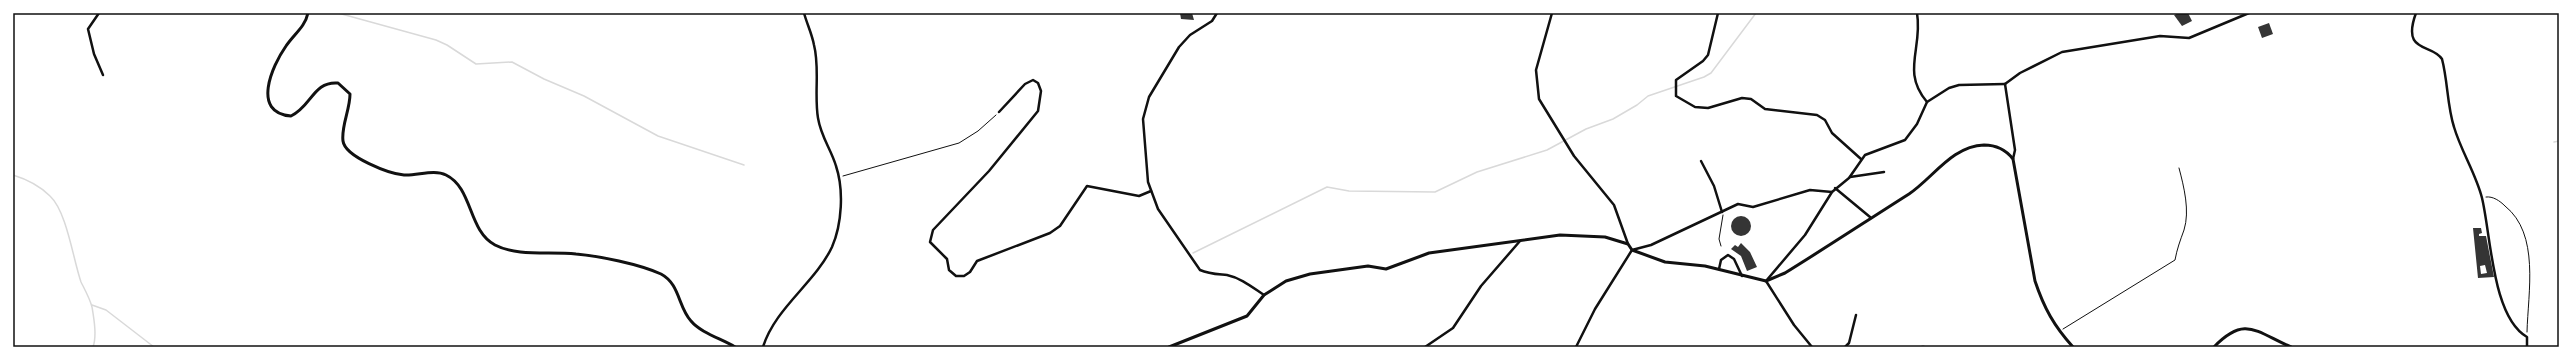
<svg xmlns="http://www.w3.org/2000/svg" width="2572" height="360" font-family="Overpass,sans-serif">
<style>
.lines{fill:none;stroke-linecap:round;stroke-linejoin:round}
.stream{stroke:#d9d9d9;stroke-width:1.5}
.building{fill:#353535;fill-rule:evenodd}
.path{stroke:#111;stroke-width:1}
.minor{stroke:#111;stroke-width:2.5}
.tertiary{stroke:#111;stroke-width:3}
.neatline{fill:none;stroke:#111;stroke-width:1.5}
</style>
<rect width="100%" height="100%" fill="#fff"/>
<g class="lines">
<g class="stream">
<path d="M338,13L436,40L447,45L476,64L512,62L544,79L584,96L658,136L744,165"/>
<path d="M2554,142L2559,141"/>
<path d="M13,175C26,179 40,186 50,196C67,212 73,259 81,282C85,290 90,299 92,307C94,319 97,336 93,347"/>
<path d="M1193,253L1327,187L1349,191L1435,192L1477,172L1547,150L1586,129L1613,119L1637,105L1648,96L1704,77L1711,73L1756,13"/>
<path d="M92,305L106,310L154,347"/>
</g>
</g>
<g class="building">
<path d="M1180,13H1192L1194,20L1181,19Z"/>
<path d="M2179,13H2188L2192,21L2182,26L2174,15Z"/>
<path d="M2269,23L2273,34L2262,38L2258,27Z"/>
<circle cx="1741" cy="226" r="10"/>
<path d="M2473,228H2481L2482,233L2479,234V236H2486L2494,277L2478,278ZM2485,265L2487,273L2481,274L2480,266Z"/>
<path d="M1741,243L1750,252L1757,267L1747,271L1741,256L1731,249L1735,245L1738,247Z"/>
</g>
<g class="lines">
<g class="path">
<path d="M843,176L959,143L978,131L996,115"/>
<path d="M2486,197C2493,196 2500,201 2505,206C2540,234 2528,292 2527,332"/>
<path d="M1721,246L1719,239L1723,215"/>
<path d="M2063,329L2175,260C2177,249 2180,241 2184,230C2190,211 2184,187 2179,168"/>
</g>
<g class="minor">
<path d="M99,13L88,29L94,54L103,75"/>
<path d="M1217,13L1212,21L1190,35L1179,47L1149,97L1143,119L1148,182L1158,209L1200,270C1209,274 1217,274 1227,275C1241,278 1252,287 1264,295"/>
<path d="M1552,13L1536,70L1539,99L1574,156L1614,205L1628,244"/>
<path d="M1718,13L1708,55L1703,61L1676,80V96L1695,107L1708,108L1742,98L1751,99L1765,109L1817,115L1825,120L1832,133L1861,159"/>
<path d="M1917,13C1923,48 1901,72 1927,102"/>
<path d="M2416,13C2401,54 2432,43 2442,59C2448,82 2447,105 2454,127C2461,151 2476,174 2482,198C2491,235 2492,317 2527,337V347"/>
<path d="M2005,84L2020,73L2062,52L2160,36L2189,38L2249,13"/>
<path d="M2005,84L2015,150L2013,159"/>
<path d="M999,112L1025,84L1033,80L1038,83L1041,91L1038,111L989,171L933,230L930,242L947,259L949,270L956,276H964L970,272L977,261L1050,233L1060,226L1087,186L1139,196L1151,191"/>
<path d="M1701,161L1714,186L1722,212"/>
<path d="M1850,177L1884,172"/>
<path d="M1835,188L1870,217"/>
<path d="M1719,269L1721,260L1728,255L1734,259L1742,276"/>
<path d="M763,347C775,308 815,283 832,247C842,224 844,190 836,166C831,149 821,137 818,118C814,94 820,68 814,45C812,34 807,24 804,13"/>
<path d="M1425,347L1453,328L1481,286L1520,241"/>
<path d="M1576,347L1595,309L1632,250L1651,245L1738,204L1753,207L1810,190L1832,192"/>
<path d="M1812,347L1794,325L1766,281L1805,235L1832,192L1849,178L1865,155L1905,140L1917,124L1927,102L1949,88L1959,85L2005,84"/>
<path d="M1845,347L1849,343L1856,315"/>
<path d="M1922,347H1924"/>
</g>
<g class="tertiary">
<path d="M308,13C305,27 294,34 286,46C272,66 251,113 291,116C312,106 313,81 338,83L350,94C350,110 341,126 343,141C345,157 390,174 404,175C417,176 434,169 446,175C473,188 468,231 495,245C518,257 550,251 576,254C599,256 639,264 661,274C680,284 678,307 691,321C701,333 722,339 735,347"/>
<path d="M1169,347L1247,316L1264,295L1286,281L1310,274L1368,266L1386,269L1429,253L1560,235L1605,237L1628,244L1632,250L1665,262L1705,266L1766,281L1785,273C1827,247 1868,220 1909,194C1933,178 1952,146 1984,145C1996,145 2006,150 2013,159L2035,281C2044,308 2054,326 2073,347"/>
<path d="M2214,347C2245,315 2256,332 2291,347"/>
</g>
</g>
<rect width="2572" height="360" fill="none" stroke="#ffffff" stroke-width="28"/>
<rect x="14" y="14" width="2544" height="332" class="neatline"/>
</svg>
